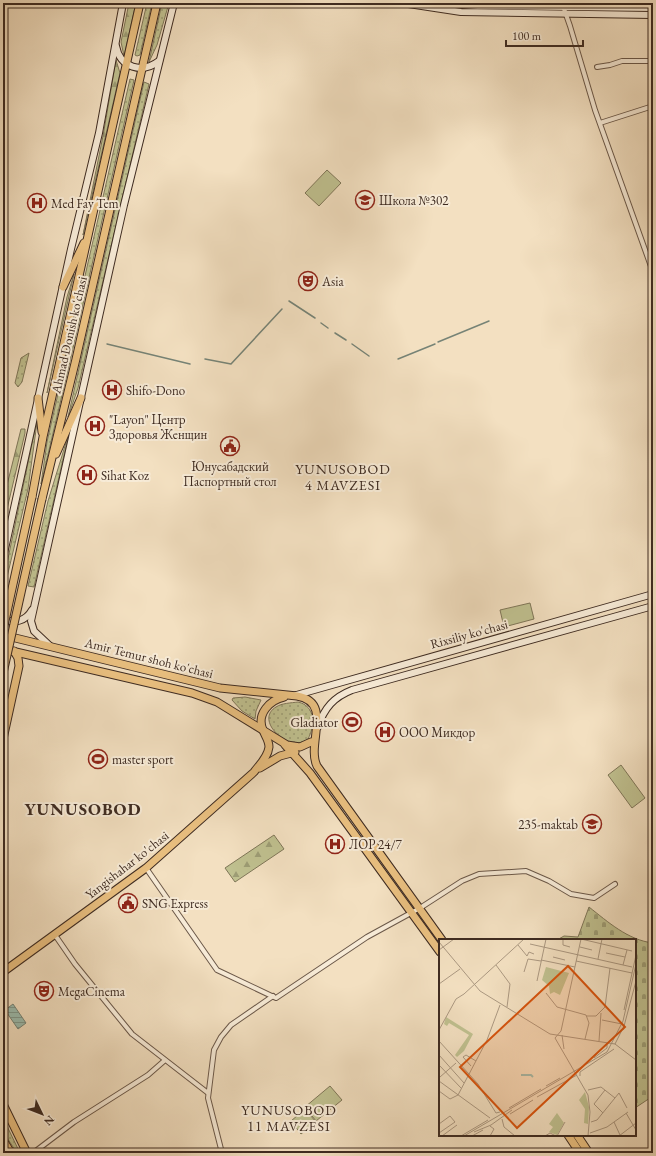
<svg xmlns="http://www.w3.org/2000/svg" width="656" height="1156" font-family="'EB Garamond',serif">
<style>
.grass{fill:url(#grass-dots);stroke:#7f7658}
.forest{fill:url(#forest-firs);stroke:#7f7658}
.cemetery{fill:url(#cemetery-stones);stroke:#7f7658}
.park{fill:#c0c190;stroke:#7f7658}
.water{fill:url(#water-rules);stroke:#768376}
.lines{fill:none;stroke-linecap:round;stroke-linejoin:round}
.stream{stroke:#768376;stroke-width:1.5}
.street-casing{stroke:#6b5849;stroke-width:6}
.secondary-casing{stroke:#3e2b21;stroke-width:8}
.primary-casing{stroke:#3e2b21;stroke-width:9}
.street{stroke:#f7ebd7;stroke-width:4}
.secondary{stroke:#f7ebd7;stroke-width:6}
.primary{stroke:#eac080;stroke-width:7}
.primary-bridge-casing{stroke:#3e2b21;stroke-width:9;stroke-linecap:butt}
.primary-bridge{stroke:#eac080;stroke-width:7}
.labels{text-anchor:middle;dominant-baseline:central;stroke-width:4;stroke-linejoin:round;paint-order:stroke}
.poi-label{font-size:13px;fill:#3e2b21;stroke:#f7ebd7;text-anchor:start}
.street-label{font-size:13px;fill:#3e2b21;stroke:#f7ebd7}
.neighbourhood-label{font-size:14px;letter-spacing:1px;fill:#3e2b21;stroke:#f7ebd7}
.district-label{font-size:17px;font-weight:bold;letter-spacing:1px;fill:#3e2b21;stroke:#f7ebd7}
.inset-river{fill:none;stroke:#9cbdaf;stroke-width:2}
.inset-road{fill:none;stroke:#ab9881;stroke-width:1}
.view{fill:#d7540e;fill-opacity:0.15;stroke:#d7540e;stroke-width:2}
.inset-edge{fill:none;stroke:#3e2b21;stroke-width:2}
</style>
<defs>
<pattern id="grass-dots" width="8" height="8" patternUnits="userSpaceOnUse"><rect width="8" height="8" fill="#c0c190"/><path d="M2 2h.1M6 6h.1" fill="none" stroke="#9d9d75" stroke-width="1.8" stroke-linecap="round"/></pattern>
<pattern id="forest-firs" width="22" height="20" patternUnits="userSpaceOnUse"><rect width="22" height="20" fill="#c0c190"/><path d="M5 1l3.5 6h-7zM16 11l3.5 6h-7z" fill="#9d9d75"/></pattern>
<pattern id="cemetery-stones" width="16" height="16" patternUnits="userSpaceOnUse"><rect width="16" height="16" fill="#c0c190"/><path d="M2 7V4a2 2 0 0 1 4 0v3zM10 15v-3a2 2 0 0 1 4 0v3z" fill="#9d9d75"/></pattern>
<pattern id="water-rules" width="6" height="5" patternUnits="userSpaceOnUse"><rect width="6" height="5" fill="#9cbdaf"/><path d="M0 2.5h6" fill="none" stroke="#819a8e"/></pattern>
</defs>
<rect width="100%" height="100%" fill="#f3e0c1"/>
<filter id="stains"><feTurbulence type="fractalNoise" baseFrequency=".005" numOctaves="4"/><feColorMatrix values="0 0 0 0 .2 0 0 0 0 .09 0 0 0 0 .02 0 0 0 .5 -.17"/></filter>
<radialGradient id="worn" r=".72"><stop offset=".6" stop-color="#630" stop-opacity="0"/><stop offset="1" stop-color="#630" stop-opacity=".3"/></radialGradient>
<g class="grass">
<path d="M147,3H152L140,55L137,56L135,55Z"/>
<path d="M162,3H169L157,45L149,62Z"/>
<path d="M130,79L134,80L71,357L41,484L47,442Z"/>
<path d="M144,82L149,84L78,388L68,417Z"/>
<path d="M74,274L47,393L67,297Z"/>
<path d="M29,353L22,382L18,387L15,383L21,358Z"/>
<path d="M38,415L28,489L3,594L5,573Z"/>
<path d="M69,433L34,587L28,586L48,501Z"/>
<path d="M245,697L261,700L256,711L255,719L242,711L232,700L233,698Z"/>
<path d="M298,702C316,706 315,726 308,739C291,754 253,721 276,707C282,703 291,703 298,702Z"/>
<path d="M5,1123L6,1124L20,1153H17C12,1145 3,1134 3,1124Z"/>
</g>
<g class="forest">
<path d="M129,3H136L124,56L121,42Z"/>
<path d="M116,60L120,73L83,235L103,136Z"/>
<path d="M21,429H25V433L3,526V501Z"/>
<path d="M274,835L284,849L235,882L225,868Z"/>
</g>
<path class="cemetery" d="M589,907C608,922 628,940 653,943V1096L635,1108V940H557L564,936L578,937Z"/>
<g class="park">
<path d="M327,170L341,183L319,206L305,193Z"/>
<path d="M530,603L534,619L504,627L500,610Z"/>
<path d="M621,765L645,798L632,808L608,775Z"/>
<path d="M330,1086L342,1100L316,1121L305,1107Z"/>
<path d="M305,1109L316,1122L301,1134L291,1121Z"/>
</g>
<path class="water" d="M13,1004L26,1023L18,1029L5,1010Z"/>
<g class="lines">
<g class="stream">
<path d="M289,301L315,318"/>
<path d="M321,323L328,328"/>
<path d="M335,333L346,340"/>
<path d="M438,342L489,321"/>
<path d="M107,344L190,364"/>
<path d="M352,344L369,356"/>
<path d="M205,359L231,364L282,309"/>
<path d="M398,359L435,344"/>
</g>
<g class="street-casing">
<g id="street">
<path d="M562,3L570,26L595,110L653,272"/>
<path d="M597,67L610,65L622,61H653"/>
<path d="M600,123L653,106"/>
<path d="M146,868L217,970L276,998L367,937L420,908L462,881L479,874L526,871L549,881L571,894L594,898L615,884"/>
<path d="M55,935L75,964L132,1034L208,1093"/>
<path d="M33,1153L74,1122L148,1075L164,1061"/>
<path d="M222,1153L208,1098L214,1050L221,1037L231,1025L273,996"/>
</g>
</g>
<g class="secondary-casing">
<g id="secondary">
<path d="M402,3L461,12L653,15"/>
<path d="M432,3L478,6L653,8"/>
<path d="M116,46C120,68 142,74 159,61"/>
<path d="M3,558L71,249L99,133L123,3"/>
<path d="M3,618C13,625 26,621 32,610"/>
<path d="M50,646L34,631L31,621L124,205L174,3"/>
<path d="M293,696L653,594"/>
<path d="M318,727C324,708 334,697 352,690L653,606"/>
</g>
</g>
<g class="primary-casing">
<g id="primary">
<path d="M63,287L84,243"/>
<path d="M38,398L42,432"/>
<path d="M56,454L81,398"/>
<path d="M32,497L43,437L140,3"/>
<path d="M42,499L76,359L157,3"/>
<path d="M3,635L220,688L297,696C334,702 306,744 317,766L442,940"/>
<path d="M3,649L192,693L217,702L287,745L300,747L311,742"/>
<path d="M3,739L19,666L18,658L14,651"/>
<path d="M285,745L310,773L440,952"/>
<path d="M260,768L280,756L295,752"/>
<path d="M3,972L146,868L254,772C260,764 268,757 269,747C269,740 265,736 263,730C256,714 270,700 284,697"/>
<path d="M3,1104L27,1153"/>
<path d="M568,1135L580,1153"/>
<path d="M577,1135L589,1153"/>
<path d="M3,1140L11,1153"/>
</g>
</g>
<use href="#street" class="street"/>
<use href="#secondary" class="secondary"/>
<use href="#primary" class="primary"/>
<g class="primary-bridge-casing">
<g id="primary-bridge">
<path d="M3,630L32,497"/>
<path d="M3,673L42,499"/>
</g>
</g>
<use href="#primary-bridge" class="primary-bridge"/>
</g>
<defs>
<g id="school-ring" transform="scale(1)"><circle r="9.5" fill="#f7ebd7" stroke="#8f2418" stroke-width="1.5"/><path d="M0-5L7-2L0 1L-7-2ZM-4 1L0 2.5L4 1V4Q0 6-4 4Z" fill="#8f2418"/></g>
<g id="hospital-ring" transform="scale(1)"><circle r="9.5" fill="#f7ebd7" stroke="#8f2418" stroke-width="1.5"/><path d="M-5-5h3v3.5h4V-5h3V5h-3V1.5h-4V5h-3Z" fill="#8f2418"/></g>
<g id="theatre-ring" transform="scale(1)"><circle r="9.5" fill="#f7ebd7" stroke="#8f2418" stroke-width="1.5"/><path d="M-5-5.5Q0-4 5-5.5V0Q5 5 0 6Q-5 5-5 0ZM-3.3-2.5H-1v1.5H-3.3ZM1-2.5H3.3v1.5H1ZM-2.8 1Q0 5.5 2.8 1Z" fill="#8f2418"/></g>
<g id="civic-ring" transform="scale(1)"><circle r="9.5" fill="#f7ebd7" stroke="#8f2418" stroke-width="1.5"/><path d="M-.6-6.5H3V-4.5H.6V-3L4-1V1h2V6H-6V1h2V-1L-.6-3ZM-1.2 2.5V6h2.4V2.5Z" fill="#8f2418"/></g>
<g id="stadium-ring" transform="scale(1)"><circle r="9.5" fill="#f7ebd7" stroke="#8f2418" stroke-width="1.5"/><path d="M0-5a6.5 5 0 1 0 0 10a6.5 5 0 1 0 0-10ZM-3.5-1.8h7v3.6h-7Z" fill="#8f2418"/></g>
</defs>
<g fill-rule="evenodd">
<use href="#school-ring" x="365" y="200"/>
<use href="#hospital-ring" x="37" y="203"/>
<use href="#theatre-ring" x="308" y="281"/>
<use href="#hospital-ring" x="112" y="390"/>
<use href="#hospital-ring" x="95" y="426"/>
<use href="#civic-ring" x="230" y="446"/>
<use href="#hospital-ring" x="87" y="475"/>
<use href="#stadium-ring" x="352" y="722"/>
<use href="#hospital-ring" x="385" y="732"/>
<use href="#stadium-ring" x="98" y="759"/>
<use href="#school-ring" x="592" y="824"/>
<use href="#hospital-ring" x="335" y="844"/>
<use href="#civic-ring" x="128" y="903"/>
<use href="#theatre-ring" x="44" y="991"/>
</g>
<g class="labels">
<g class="poi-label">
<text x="379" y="200">Школа №302</text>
<text x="51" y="203">Med Fay Tem</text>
<text x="322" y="281">Asia</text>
<text x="126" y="390">Shifo-Dono</text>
<text x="109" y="419">"Layon" Центр<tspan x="109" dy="15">Здоровья Женщин</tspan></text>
<text x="230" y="466" text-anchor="middle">Юнусабадский<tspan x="230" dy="15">Паспортный стол</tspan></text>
<text x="101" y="475">Sihat Koz</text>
<text x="338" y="722" text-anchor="end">Gladiator</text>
<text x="399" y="732">ООО Микдор</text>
<text x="112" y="759">master sport</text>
<text x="578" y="824" text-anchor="end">235-maktab</text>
<text x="349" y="844">ЛОР 24/7</text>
<text x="142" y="903">SNG Express</text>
<text x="58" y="991">MegaCinema</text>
</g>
<g class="street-label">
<text transform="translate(69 335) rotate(-77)">Ahmad Donish ko'chasi</text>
<text transform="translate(469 634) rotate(-15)">Rixsiliy ko'chasi</text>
<text transform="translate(149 658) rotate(14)">Amir Temur shoh ko'chasi</text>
<text transform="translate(127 865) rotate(-38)">Yangishahar ko'chasi</text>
</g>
<g class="neighbourhood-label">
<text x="343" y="469">YUNUSOBOD<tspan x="343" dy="16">4 MAVZESI</tspan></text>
<text x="289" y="1110">YUNUSOBOD<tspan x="289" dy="16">11 MAVZESI</tspan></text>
</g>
<g class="district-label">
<text x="83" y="809">YUNUSOBOD</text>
</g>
</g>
<g transform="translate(439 939)">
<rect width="197" height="197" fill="#f3e0c1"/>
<path d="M7,78L34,95L25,112L18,118L16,116L30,96L10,84L8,87L5,85ZM146,153L150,168L149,185L145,184L146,170L140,161Z" fill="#c0c190"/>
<path d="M107,28L130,34L121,56L115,53L111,55L110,47L103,41Z" fill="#c0c190"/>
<path d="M118,174L125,184L118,196L110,193L114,188L110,185Z" fill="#c0c190"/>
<path class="inset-river" d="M82,136H92L94,138"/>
<path class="inset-road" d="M124,0V6L131,8M142,0L193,12M142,0L122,92L116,99L149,156L151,173L149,197M0,3L41,52L111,95L176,105L197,121M91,5L193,28M79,6L88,17L90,13L95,15M141,8L153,11M0,11L15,0M167,14L186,18M114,18L126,21M159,20L163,0M102,21L136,28M137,22L193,34M57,26L71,45L68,68M184,26L188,11M85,33L89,20L102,22M98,42L107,0M0,45L21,30M107,54L118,68L147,76L150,84L146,100M185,71L197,16M147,77H157L166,68L171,29M163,81L183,85M0,91L17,60L25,55L85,0M184,91L197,42M123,96L125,110M0,102L39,145L57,174L61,173M160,102L162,74M176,105L185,87M0,116L25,144M155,119L168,109V104M0,126L22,149M32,127L24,118L27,116L37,122M141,137V133L175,110M1,138L17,124M0,142L51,179M107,147L121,139M149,151L162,148L176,159M0,152L11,160L19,156L48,101L61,66M98,158L138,136M70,169L102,150M164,174L155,165L166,151M187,174L197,191M71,175L94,161M63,180L65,188L76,197M152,183L158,181L180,154L188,169M175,183L181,196M0,185L11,177L16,183L0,194M35,193L52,186L73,171M151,194L168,188L189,173M3,197L18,186M22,197L49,181M25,197L168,113L184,82L197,25M33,197L44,191M51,197L55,190L51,187M106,197L111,194L117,197M118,197L126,183M180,197L197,184"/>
<path class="view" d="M129,27L186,88L78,189L21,128Z"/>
<rect width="197" height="197" class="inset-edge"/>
</g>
<rect width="656" height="1156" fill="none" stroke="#f3e0c1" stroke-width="16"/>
<rect x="4" y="4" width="648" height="1148" fill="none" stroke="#3e2b21" stroke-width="2"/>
<rect x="8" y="8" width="640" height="1140" fill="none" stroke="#3e2b21"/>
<g transform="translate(42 1114) rotate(133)" stroke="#f7ebd7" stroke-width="3" paint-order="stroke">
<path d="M0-3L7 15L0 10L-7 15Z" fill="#3e2b21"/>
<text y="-6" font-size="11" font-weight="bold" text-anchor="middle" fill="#3e2b21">N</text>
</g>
<path d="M506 40v6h77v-6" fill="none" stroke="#3e2b21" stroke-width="2"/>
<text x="512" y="40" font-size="12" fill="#3e2b21" stroke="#f7ebd7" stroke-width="3" paint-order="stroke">100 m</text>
<rect width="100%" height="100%" filter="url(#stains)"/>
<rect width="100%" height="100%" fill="url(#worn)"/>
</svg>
